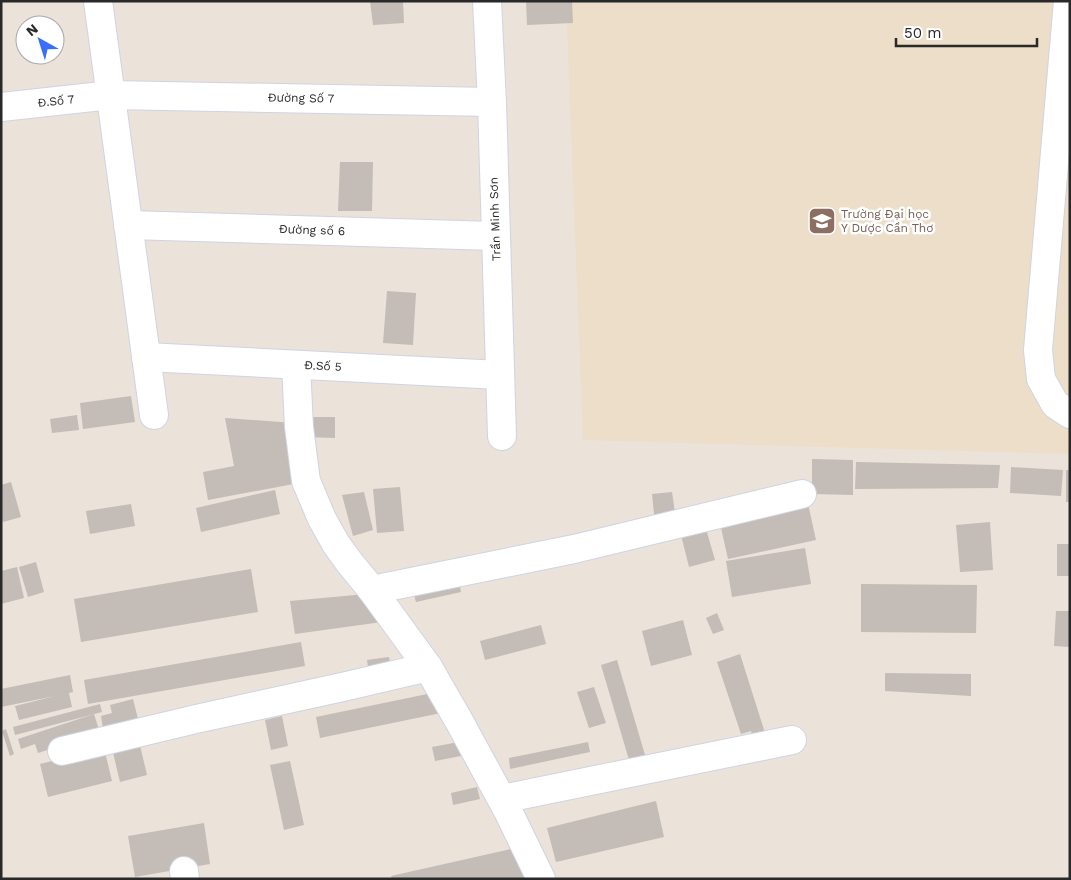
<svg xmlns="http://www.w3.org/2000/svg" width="1071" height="880" font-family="'Work Sans',sans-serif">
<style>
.education{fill:#eddec9}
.building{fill:#c3bcb7}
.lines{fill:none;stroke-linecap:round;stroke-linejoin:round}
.minor-casing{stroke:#cfd4e2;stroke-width:30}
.minor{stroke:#fff;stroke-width:28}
.labels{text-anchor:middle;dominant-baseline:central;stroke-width:5;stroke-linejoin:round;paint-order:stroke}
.street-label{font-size:12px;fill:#292929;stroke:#fff}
.education-label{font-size:12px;fill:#785e54;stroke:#fff;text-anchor:start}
</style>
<rect width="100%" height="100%" fill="#ebe2da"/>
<path class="education" d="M566,1H1070V454L583,440Z"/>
<g class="building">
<path d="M370,1H403L404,23L373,25Z"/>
<path d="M526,1H572L573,23L527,25Z"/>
<path d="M340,162H373L372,211H338Z"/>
<path d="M387,291L416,293L413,345L383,343Z"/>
<path d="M131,396L135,422L83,429L80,403Z"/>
<path d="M77,415L79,430L52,433L50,419Z"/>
<path d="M305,417H335V438L305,437Z"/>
<path d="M225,418L294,423L304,482L208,500L203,472L234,466Z"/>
<path d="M812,459L853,460V495L812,494Z"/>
<path d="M856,462L1000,465L998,488L855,489Z"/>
<path d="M1011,467L1063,470L1061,496L1010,493Z"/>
<rect x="1066" y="470" width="4" height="32"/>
<path d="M11,482L21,517L3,522L1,515V485Z"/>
<path d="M400,487L404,531L377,533L373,489Z"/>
<path d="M275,490L280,514L201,532L196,508Z"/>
<path d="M364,492L373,530L353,536L342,495Z"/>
<path d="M672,492L676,520L655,523L652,494Z"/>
<path d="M807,499L816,540L728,559L719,519Z"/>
<path d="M131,504L135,526L90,534L86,511Z"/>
<path d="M990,522L993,570L960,572L956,525Z"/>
<path d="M706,529L715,560L689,567L681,535Z"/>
<rect x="1057" y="544" width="13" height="32"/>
<path d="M805,548L811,584L732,597L726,561Z"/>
<path d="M36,562L44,592L28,597L19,567Z"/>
<path d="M17,567L24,598L1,604V571Z"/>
<path d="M251,569L258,612L81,642L74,599Z"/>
<path d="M458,577L461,592L416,602L412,587Z"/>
<path d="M861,584L977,585L976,633L861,632Z"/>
<path d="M366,594L382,622L295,634L290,601Z"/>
<path d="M1056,611H1070V647L1054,646Z"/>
<path d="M717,613L724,630L713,634L706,618Z"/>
<path d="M683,620L692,655L651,666L642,631Z"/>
<path d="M541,625L546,644L485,660L480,641Z"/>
<path d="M301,642L305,666L88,704L84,680Z"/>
<path d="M740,654L766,736L754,740L751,731L741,734L717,662Z"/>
<path d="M389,657L391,671L369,674L367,660Z"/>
<path d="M617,660L645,755L629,760L601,665Z"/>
<path d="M885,673L971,674V696L885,691Z"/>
<path d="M70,675L73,692L69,693L72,707L19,720L15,706L55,696L1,707V689Z"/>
<path d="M594,687L606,723L589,728L577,692Z"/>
<path d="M437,692L441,713L320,738L316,717Z"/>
<path d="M133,699L139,723L104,735L101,716L112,713L110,705Z"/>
<path d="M100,704L102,712L15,735L13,727Z"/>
<path d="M94,714L100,733L38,753L35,744L21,749L18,739Z"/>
<path d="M282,716L288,746L271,750L265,720Z"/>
<path d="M6,729L14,754L10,756L2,731Z"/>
<path d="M138,737L147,775L120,782L111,744Z"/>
<path d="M464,741L466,755L435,761L432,747Z"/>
<path d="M588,742L590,752L510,769L509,758Z"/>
<path d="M104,748L112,781L48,797L40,764Z"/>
<path d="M290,761L304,825L284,830L270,765Z"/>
<path d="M477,787L480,799L453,805L451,793Z"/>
<path d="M656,801L664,837L556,862L547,828Z"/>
<path d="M204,823L210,864L135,877L128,836Z"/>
<path d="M524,846L531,879H392L391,876Z"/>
</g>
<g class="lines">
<g class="minor-casing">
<g id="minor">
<path d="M98,1L154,415"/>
<path d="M487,1L492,102L502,436"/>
<path d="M1068,1L1038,350L1041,379L1055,404L1070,414"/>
<path d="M1,107L111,95L492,102"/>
<path d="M128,225L495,236"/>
<path d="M146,357L500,375"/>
<path d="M296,365L299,427L306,481L322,519L336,544L349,562L372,590L428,667L459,721L508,811L541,879"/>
<path d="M372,590L574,549L802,494"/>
<path d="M62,751L196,719L347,686L428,667"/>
<path d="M502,799L792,740"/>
<path d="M184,871L185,879"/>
</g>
</g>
<use href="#minor" class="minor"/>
</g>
<defs>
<g id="university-square" transform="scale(1.4375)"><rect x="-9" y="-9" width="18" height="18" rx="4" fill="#8d6e63" stroke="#fff"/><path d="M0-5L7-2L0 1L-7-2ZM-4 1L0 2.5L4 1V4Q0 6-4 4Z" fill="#fff"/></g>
</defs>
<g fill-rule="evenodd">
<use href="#university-square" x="822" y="221"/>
</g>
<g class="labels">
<g class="street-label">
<text transform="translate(301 98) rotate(1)">Đường Số 7</text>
<text transform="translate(56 101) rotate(-6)">Đ.Số 7</text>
<text transform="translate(495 219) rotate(-92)">Trần Minh Sơn</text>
<text transform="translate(312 230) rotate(2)">Đường số 6</text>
<text transform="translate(323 366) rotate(3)">Đ.Số 5</text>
</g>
<g class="education-label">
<text x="841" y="214">Trường Đại học<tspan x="841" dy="14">Y Dược Cần Thơ</tspan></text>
</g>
</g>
<rect width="1071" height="880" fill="none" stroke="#292929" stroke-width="5"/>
<g transform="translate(40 40) rotate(321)"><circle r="24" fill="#ffffff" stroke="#a9a9a9"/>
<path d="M0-4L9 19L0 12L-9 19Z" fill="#386efa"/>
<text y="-8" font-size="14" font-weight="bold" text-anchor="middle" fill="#292929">N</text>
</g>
<path d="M896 38v8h141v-8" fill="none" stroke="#292929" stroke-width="2.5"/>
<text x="904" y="38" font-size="15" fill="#292929" stroke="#ffffff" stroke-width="4" paint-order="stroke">50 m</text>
</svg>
